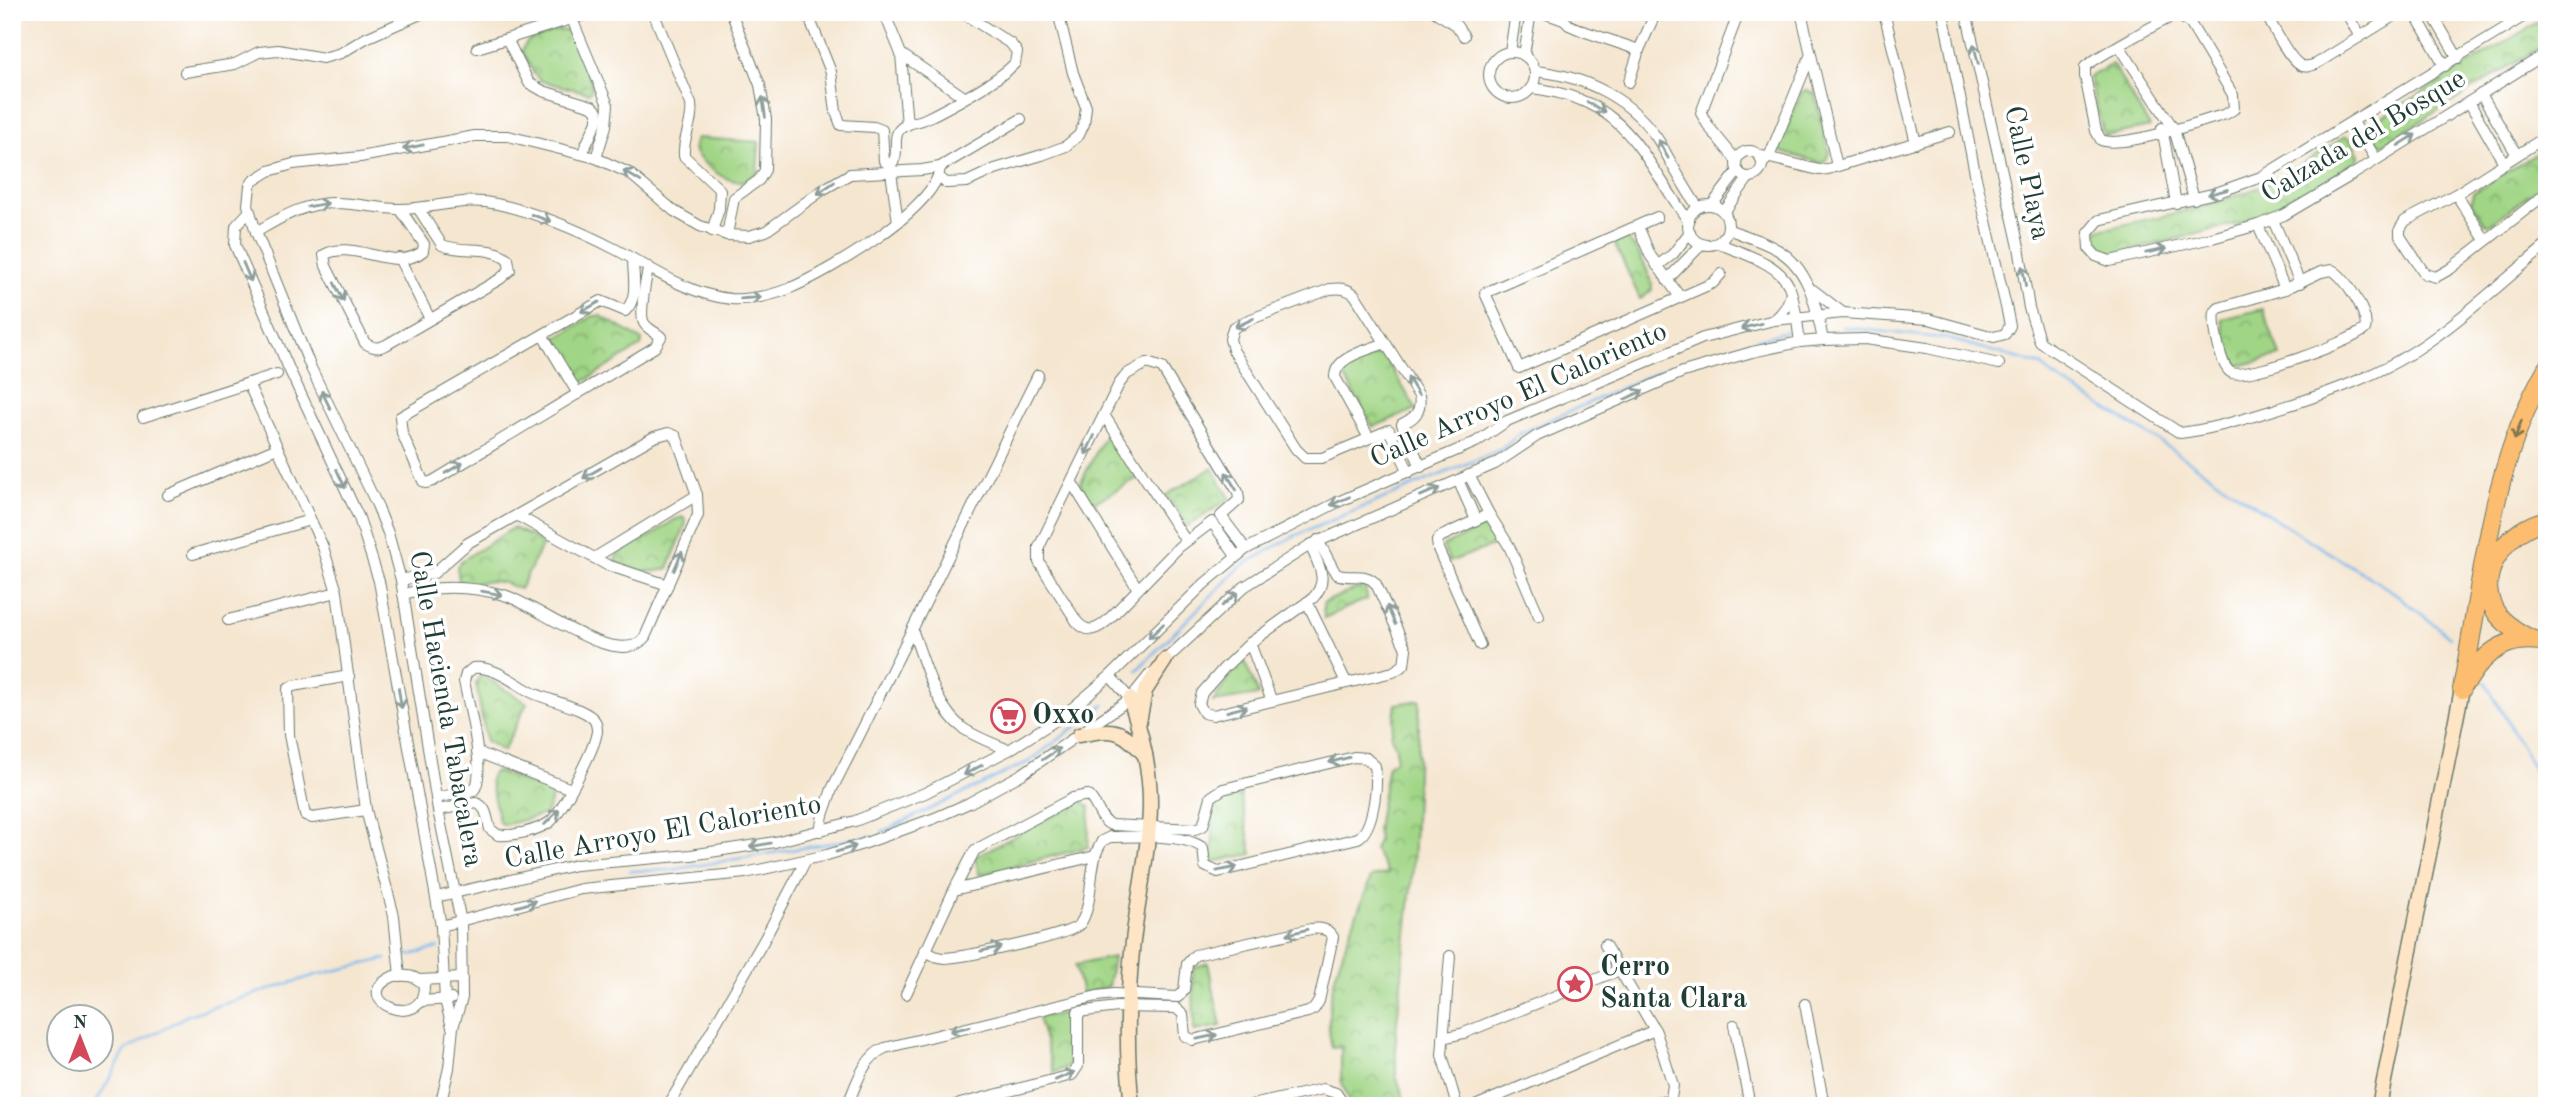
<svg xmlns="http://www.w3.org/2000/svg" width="2559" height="1118" font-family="'Old Standard TT',serif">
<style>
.park{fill:url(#park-crowns);stroke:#60895c;stroke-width:2}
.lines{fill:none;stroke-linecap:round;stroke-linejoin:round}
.stream{stroke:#79b7ec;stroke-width:2.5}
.street-casing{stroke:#6a786b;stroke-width:12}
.secondary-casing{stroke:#6a786b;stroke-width:17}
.highway-casing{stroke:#6a786b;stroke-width:20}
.street{stroke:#fff;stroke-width:10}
.secondary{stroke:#fee5c5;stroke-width:14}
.highway{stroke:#fcbd6f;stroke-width:18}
.oneway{stroke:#8f9e9a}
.oneway2{stroke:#82774f}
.labels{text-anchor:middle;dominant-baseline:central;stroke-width:7;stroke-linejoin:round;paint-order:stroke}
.street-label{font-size:28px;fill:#1f3d34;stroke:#fff}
.poi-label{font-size:28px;font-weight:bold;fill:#1f3d34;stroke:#fff;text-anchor:start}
</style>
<defs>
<pattern id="park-crowns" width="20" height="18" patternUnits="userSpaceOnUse" patternTransform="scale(1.75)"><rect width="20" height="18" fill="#a0d585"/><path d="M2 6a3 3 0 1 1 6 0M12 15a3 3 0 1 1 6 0" fill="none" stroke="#82ae6e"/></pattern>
</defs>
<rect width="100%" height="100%" fill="#fff"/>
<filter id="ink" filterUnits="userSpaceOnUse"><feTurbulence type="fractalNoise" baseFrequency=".0143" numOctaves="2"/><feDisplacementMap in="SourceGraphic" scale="14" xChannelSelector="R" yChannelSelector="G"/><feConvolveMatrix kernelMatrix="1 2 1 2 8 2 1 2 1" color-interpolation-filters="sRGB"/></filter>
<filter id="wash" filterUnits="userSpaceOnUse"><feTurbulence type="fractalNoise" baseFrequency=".00686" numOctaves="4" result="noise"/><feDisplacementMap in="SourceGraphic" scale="28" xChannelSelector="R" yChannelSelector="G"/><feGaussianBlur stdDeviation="1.57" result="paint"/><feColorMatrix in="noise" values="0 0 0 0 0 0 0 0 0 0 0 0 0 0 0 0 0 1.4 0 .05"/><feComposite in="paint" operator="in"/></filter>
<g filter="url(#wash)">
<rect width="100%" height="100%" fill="#f5e6d0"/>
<g class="park">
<path d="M2538,22L2547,34V43L2385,143L2379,144L2369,128L2372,123Z"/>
<path d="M556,30L569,31L593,87L589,93L541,81L534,74L522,52L524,46L529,40Z"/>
<path d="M2112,64L2150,127L2104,136L2089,77Z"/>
<path d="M1807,90L1815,94L1829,153L1826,160L1821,163L1781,152L1780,146L1801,93Z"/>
<path d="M2346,136L2351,139L2359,155L2358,160L2304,195L2256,219L2113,255C2100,254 2095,253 2091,240L2099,230C2148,219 2199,210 2246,192C2282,180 2314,156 2346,136Z"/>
<path d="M696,138L759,142L757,173C752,176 748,180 742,181C725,184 702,163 693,150Z"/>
<path d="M2547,147V181L2491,224H2486L2471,202L2473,193Z"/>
<path d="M1627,239C1637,247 1653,278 1652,290L1640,299L1614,242Z"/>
<path d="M2263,309L2280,356L2233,367L2222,319Z"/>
<path d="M593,316H601L642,340L641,346L578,385L552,341Z"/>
<path d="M1382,352L1416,409L1373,427L1341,371Z"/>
<path d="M1108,429L1138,478L1093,503L1080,484Z"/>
<path d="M1212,468L1230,498L1188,526L1166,495Z"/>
<path d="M683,517L686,520L685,527L668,568C652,575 630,570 615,560L618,553L653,535L674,520Z"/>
<path d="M1489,524L1498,544L1449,562L1443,546Z"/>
<path d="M513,528L544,542L520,589L505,583L493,581L464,584L459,581L457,567L461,561Z"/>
<path d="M1365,585L1367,599L1324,618L1323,603Z"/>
<path d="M1243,657L1259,695L1213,702Z"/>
<path d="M483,676L527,703L503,751L486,741L476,683L479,677Z"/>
<path d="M1420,700L1413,867L1396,1033V1076L1407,1106H1351L1341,1080V1047L1332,1048C1318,993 1353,929 1371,877L1388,873L1374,849L1378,841L1377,828L1388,765L1396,760V748L1391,737L1396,704Z"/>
<path d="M496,771L549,792L552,797L546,814L504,825L499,822L490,780L492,774Z"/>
<path d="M1240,793L1252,854L1212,862L1214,799Z"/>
<path d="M1081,801L1090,806L1088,847L979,875L975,857Z"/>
<path d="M1113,957L1108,987L1082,994L1075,965Z"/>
<path d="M1208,963L1221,1026L1194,1031L1193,968Z"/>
<path d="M1068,1013L1069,1066L1054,1073L1038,1017Z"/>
</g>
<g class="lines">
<g class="stream">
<path d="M1842,327L1949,339L2041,365L2051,375L2159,441L2283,524L2395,593L2450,637"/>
<path d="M1137,670L1240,567L1292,537L1502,449L1519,434L1662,370L1786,331"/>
<path d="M2485,681L2547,793"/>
<path d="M882,832L1030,761L1104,705"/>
<path d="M630,871L671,870L873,836"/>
<path d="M406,956L438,948"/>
<path d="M94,1106L126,1050L188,1015L316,975L386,959"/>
</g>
</g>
</g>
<g filter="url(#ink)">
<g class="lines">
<g class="street-casing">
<g id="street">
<path d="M653,12L691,104C694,122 682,138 684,156L720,190L719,209L712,231"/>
<path d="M807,12L831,72L836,112L841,125L874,127L882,130L884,161L890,165L898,222"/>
<path d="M884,12L901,54L907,125"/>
<path d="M1435,12L1456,25L1464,36"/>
<path d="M1541,12L1564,20L1569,25L1583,31L1639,50"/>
<path d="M1801,12L1837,166"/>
<path d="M1884,12L1916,143"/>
<path d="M1966,12L2019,247L2029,308L2040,342L2180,433C2209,430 2237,421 2264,413C2324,395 2384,375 2435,337C2474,309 2509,276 2547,245"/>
<path d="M2265,12C2272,25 2288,58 2300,65C2305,68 2310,66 2316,64L2400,12"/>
<path d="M2346,12L2360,37"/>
<path d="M2414,12L2445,66"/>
<path d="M2431,12L2458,58"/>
<path d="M2531,12L2261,177L2216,193L2099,220L2088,233L2089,248L2096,256L2110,261L2212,238L2258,225L2284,215L2352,175L2547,53"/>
<path d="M2178,15L2190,23L2233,95L2234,109L2226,114C2200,122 2122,149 2101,140L2096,131L2085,76V67C2092,60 2168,16 2178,15Z"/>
<path d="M572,19L608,105L606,126L596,158"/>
<path d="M507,39L529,83L543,91L592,106L597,111V121L582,154"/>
<path d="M2120,47L2174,129L2194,199"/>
<path d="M477,48L594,12"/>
<path d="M1510,52L1516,12"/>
<circle cx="1512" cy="75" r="23"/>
<path d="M901,54L964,97"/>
<path d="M1524,55L1531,12"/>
<path d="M1535,71C1586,76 1635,100 1662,146C1674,168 1684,187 1698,207"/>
<path d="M185,72L235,64L259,52L278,50L323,58L341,53L366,38L425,12"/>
<path d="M1629,82L1639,50L1656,12"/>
<path d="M1531,88C1627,99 1639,152 1689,222"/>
<path d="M2481,94L2517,155"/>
<path d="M2469,102L2504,163"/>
<path d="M2353,122L2376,159"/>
<path d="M2162,128L2176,203"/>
<path d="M2547,136L2456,194L2405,221L2400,229V236L2425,274L2436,277L2450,269L2547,193"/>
<circle cx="1749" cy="164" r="13"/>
<path d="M1758,155L1819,170L1828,169L1950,132"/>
<path d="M1736,160L1709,127L1701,113L1739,12"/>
<path d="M1762,164L1769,157L1811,54"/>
<path d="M890,165C903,155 888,135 904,126C911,122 919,122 925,119C948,108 1000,80 1015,63L1017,52L1011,44L961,12"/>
<path d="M939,177L946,183L967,182L995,169L1042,155L1066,146L1079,135L1084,124L1086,107L1073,73L1058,12"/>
<path d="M2456,194L2485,240"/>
<circle cx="1708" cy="225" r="20"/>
<path d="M1712,205L1738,171"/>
<path d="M400,209L424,244L423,251C395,274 353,238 324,255L326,266L365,343C373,348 378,349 386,345L500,279L510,270L508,259C488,244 464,254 442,245L418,208"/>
<path d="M249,212L236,226L235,245L290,371L359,518L379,581L441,926L445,1000L452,1027"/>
<path d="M1724,212L1749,177"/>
<path d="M1657,217L1485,293L1519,368L1713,283L1721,274"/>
<path d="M2273,220L2300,283"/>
<path d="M2258,225L2285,289"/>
<path d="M1638,226L1650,255L1680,297"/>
<path d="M1728,229C1745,236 1763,241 1778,250C1810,269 1816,307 1823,340"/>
<path d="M256,232C280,218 304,203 334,203C355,203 376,208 397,209C431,210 462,196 497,204C537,213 578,230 615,249C651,268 689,295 731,299C750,300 770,296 788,289C825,274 937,209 940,167"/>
<path d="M727,235L734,198L759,180L765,170L766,119L760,85L731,12"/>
<path d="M1718,243C1740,253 1778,262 1789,286C1796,303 1797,323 1800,342"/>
<path d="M399,258L430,319"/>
<path d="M633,259C633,277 639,298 625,311L601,301L400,417L402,433L423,481L426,483L433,481L655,347L661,337C656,332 647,329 644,323C639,315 646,276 649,267"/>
<path d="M1657,266L1673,254L1690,232"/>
<path d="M2332,270C2345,277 2370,315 2365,329C2351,342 2248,379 2232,373C2220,368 2213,324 2215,312L2219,308L2285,289L2321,272Z"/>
<path d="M1667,280L1702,244"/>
<path d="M1813,290L1843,313"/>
<path d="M1774,320C1784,312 1788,305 1791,293"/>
<path d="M543,336L578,394"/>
<path d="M248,383L323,547L337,592L366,810L394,916L400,976"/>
<path d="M1104,415L1186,541"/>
<path d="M143,417L277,374"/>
<path d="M1369,438L1335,377C1335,356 1369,350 1385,343"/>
<path d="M1409,472L1389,430L1322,458H1305L1296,449L1233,350L1230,339L1233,328L1246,321L1330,289C1341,288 1347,288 1355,295L1419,396C1422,411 1415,418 1402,424L1421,467"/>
<path d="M1469,475L1489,514L1509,546L1539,616"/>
<path d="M1458,480L1476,520"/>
<path d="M1072,483L1138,589"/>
<path d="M168,495L277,448"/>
<path d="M518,516L607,565L668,585"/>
<path d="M1310,545C1318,564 1330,580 1313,598L1250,643L1224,668L1202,693L1199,704L1204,713L1213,715L1393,672L1404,665L1406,649L1376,584C1366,571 1350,580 1336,574L1318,540"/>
<path d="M193,554L310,520"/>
<path d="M1236,556L1212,522L1179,547L1108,620C1097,630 1088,634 1077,622L1039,562V547L1119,384L1127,374L1147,363L1162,368L1238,492L1239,500L1221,516L1246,549"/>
<path d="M594,558L697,495"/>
<path d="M401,580L434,573L468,543L654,437L668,433L676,436L697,495L698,515L645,637C619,672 536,604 504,595C471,586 437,585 403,594"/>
<path d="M1307,602L1346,682"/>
<path d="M228,620L337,592"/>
<path d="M913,632C925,663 935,708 964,729C978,738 994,744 1009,750"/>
<path d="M1250,643L1271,699"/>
<path d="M1480,645L1438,549L1437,541L1440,537L1489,514"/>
<path d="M1161,664L1244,587L1310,545L1495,464L1537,436L1683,372L1752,352L1800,342L1823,340L1865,339L1927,348L1999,364"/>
<path d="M349,676L293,686L288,689L289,735L305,815L312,818L366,810"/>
<path d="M1110,676L1130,699"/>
<path d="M477,752L571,789"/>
<path d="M436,798L474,790C487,774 468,703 464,681L466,674L473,668C493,665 514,683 531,692C546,700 587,708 595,721C597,726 598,731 596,736C593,751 561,813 550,822C537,831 514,836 498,835L490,829C487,819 487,806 476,803L438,810"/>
<path d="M820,831L823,815L832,789C903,651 969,513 1038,375"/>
<path d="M954,890L1095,856"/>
<path d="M436,897L576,865L691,855L775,842L855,821L925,793L1009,750L1064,715L1110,676L1204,584L1246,549L1340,501L1476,442L1507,421L1703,338L1774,320L1843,313L1929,319L1994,337L2005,334L2010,326L2007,311L1976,178L1943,12"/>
<path d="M441,926L581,889L745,873L827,855L863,844L935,818L969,803L1022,774L1130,699L1150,674"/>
<path d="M1605,945L1656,1032L1673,1085L1670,1105"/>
<path d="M1450,956L1442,1055L1457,1106"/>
<path d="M394,976C407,975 415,975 424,985C425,1035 344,998 394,976Z"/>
<path d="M419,980L462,978"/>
<path d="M906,994L954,890L975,850L1073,798L1088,795C1098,804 1099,820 1111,825L1195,829L1203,826L1211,797L1223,789L1354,757L1366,758L1375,766C1378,783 1374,829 1358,838L1218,872L1205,866L1203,848C1184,833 1134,837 1110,837L1102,841L1097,851C1089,872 1093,906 1080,924C1072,936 963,957 945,958C937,958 931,955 925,950"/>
<path d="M421,1001L451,999"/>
<path d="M1805,1004L1824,1106"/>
<path d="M1734,1025L1750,1106"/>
<path d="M1443,1038L1464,1033L1619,970"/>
<path d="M440,1106L449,1068L453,1027L462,998L461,922L438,810L401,580L388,533L377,505L311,368L256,232L248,205L250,186L253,181L269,171L293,164L360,157L475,136H508L596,158L629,173L674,211L700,226L727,235L749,236L766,231L824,189L850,174L922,170L940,167L1021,119"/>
<path d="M668,1106L764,940L806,860"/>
<path d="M847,1106C856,1086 863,1057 885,1048L1097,996L1114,994L1178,997L1184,990L1187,964L1195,955L1311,929C1320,928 1328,928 1333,937L1319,1001L1314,1009L1308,1012L1193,1040L1185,1036L1183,1014L1176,1008L1117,1007L1078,1012V1066L1072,1075L952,1106"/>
<path d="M1248,1106L1323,1089L1336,1093L1345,1106"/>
<path d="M1475,1106L1655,1030"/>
<path d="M1645,1106C1655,1101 1662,1099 1671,1106"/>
</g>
</g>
<g class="secondary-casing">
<g id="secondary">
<path d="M1130,699C1142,734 1151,771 1150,808C1149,857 1136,904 1132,951C1127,1002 1126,1055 1132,1106"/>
<path d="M1139,722L1145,691L1165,660"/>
<path d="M1079,735C1114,728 1121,728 1145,755"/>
<path d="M2379,1106L2462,689"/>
</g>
</g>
<g class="highway-casing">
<g id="highway">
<path d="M2531,639C2517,632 2500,622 2493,607C2475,570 2511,527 2547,520"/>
<path d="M2468,680C2487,649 2510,635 2547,642"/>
<path d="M2462,689C2482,582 2491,464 2547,368"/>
</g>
</g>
<use href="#street" class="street"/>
<use href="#secondary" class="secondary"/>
<use href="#highway" class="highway"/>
</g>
<defs><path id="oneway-shaft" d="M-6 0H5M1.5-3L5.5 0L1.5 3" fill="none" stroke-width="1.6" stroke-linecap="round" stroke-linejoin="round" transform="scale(1.75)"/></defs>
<g class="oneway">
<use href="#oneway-shaft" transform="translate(1976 54) rotate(-103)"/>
<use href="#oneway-shaft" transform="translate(764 107) rotate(-98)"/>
<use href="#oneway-shaft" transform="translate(1596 107) rotate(31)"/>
<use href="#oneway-shaft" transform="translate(2407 140) rotate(-32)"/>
<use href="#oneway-shaft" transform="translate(413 147) rotate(168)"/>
<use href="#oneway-shaft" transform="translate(1663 149) rotate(-119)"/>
<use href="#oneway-shaft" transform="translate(632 176) rotate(-148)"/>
<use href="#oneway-shaft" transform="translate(826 188) rotate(145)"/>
<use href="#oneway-shaft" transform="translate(2218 192) rotate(165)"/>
<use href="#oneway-shaft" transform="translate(318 205) rotate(-10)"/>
<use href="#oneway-shaft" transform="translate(541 218) rotate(20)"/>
<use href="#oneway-shaft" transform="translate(2156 251) rotate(-12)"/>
<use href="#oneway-shaft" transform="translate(247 272) rotate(67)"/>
<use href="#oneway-shaft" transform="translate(2024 276) rotate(-99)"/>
<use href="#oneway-shaft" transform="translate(339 292) rotate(63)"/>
<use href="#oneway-shaft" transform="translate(751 298) rotate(-5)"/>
<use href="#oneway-shaft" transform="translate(590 307) rotate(151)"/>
<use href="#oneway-shaft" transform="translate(1244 323) rotate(154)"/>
<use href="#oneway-shaft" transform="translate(1751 326) rotate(166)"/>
<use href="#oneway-shaft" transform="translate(1413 386) rotate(-121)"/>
<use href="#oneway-shaft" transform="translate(1634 395) rotate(-25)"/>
<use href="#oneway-shaft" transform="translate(326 400) rotate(-116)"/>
<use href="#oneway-shaft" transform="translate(1090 445) rotate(115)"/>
<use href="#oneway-shaft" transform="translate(454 468) rotate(-31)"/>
<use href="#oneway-shaft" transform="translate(592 473) rotate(150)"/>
<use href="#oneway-shaft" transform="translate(341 479) rotate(65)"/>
<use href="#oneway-shaft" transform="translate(1231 481) rotate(-122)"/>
<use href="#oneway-shaft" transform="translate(1430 492) rotate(-23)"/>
<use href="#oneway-shaft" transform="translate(1340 501) rotate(156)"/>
<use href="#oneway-shaft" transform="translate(678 561) rotate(-67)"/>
<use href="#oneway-shaft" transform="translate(492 593) rotate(10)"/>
<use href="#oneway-shaft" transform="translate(1230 599) rotate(-41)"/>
<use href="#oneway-shaft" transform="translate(1391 615) rotate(-114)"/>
<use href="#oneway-shaft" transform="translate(1156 631) rotate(136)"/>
<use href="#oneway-shaft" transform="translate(400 698) rotate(81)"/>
<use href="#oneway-shaft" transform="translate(1237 709) rotate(-15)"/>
<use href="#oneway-shaft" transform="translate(1051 754) rotate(-34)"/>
<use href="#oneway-shaft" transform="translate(1339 760) rotate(166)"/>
<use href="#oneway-shaft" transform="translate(973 770) rotate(152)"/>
<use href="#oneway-shaft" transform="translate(552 817) rotate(-45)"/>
<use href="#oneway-shaft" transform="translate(760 845) rotate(170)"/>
<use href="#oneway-shaft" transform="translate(846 849) rotate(-17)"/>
<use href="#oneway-shaft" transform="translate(1227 869) rotate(-11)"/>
<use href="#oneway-shaft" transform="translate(526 904) rotate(-16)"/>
<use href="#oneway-shaft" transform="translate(1297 932) rotate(166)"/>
<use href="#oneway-shaft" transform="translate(991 949) rotate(-12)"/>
<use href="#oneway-shaft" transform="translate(960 1029) rotate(166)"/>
<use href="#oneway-shaft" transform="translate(1207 1037) rotate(-12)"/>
<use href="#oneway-shaft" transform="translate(1065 1076) rotate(-23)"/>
</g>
<use class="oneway2" href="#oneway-shaft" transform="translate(2518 430) rotate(110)"/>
</g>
<defs>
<g id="supermarket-ring" transform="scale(1.75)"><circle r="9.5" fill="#fff" stroke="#d1495b" stroke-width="1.5"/><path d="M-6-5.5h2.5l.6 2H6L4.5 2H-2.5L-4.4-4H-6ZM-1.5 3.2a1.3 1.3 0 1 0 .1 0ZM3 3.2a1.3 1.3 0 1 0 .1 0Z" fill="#d1495b"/></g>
<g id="sight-ring" transform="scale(1.75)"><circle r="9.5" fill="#fff" stroke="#d1495b" stroke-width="1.5"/><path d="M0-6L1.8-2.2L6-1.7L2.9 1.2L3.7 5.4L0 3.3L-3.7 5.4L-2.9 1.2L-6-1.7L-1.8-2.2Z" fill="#d1495b"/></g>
</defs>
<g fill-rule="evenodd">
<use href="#supermarket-ring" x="1008" y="716"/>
<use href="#sight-ring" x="1575" y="984"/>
</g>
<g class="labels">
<g class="street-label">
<text transform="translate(2364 137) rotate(-31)">Calzada del Bosque</text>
<text transform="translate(2026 173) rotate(78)">Calle Playa</text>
<text transform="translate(1519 396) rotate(-24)">Calle Arroyo El Caloriento</text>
<text transform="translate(445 709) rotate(80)">Calle Hacienda Tabacalera</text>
<text transform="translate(663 833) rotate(-10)">Calle Arroyo El Caloriento</text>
</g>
<g class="poi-label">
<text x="1032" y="716">Oxxo</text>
<text x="1600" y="968">Cerro<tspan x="1600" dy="32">Santa Clara</tspan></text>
</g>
</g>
<rect width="2559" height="1118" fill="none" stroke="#fff" stroke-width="42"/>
<g transform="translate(80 1038)"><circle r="33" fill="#ffffff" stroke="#a5b1ae" stroke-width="2"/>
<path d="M0-5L12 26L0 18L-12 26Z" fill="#d1495b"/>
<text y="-10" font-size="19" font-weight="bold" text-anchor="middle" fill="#1f3d34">N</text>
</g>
</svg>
